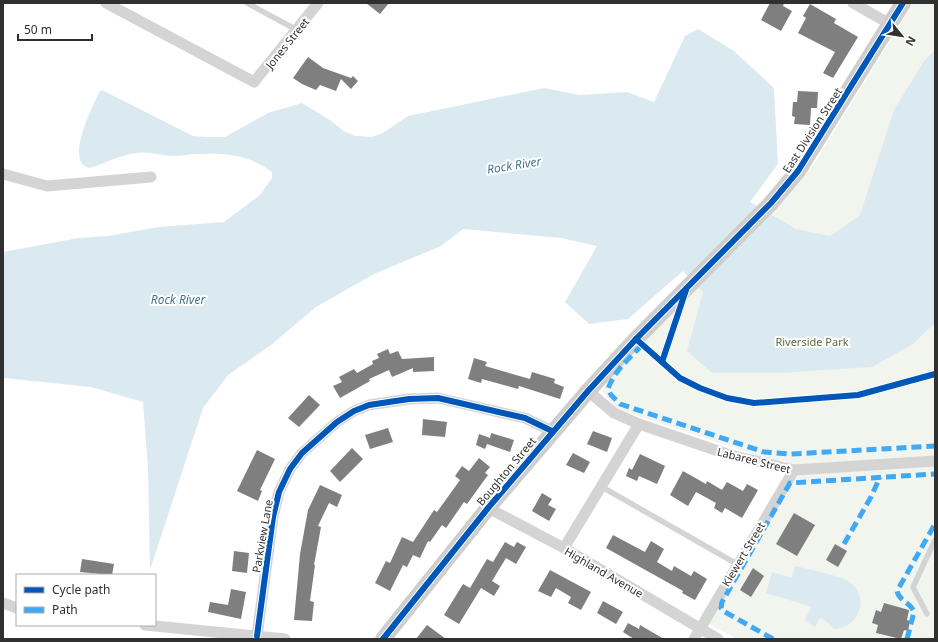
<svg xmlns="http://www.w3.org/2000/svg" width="938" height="642" font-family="'Noto Sans',sans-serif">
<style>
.green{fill:#f2f5ed}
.water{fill:#dbeaf1}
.building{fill:#7f7f7f}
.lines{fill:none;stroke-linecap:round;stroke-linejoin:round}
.lane{stroke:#d4d4d4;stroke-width:5.5}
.street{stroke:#d4d4d4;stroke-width:11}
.secondary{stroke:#cecece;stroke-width:16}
.quiet{stroke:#3fa9f5;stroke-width:5;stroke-dasharray:10 5;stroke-linecap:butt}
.cycleway-casing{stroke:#fff;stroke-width:8}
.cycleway{stroke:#0057b8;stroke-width:6}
.labels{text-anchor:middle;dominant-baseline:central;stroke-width:4;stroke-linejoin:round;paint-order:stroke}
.street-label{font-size:11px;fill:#303030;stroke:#fff}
.park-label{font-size:11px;fill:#566a3e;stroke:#fff}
.water-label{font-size:12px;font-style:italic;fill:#40768f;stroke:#fff}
</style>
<rect width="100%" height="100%" fill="#fff"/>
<path class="green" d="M913,3H935V639H737L706,622L788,481L786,461L771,460L626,412L615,407L603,392L604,381L814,164Z"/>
<g class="water">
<path d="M698,29L734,51L774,88L778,164L750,202L796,229L830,236L860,215L894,110L924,61L935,50V323L913,344L872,367L778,373H712L687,351L703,292L683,271L628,319L589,324L565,302L597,246L561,238L463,229L441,246L374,274L316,307L271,345L228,375L203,408L150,570L148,468L143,402L91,387L3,378V252L78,238L108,236L159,227L224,222L260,195L272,178V172C250,155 226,153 199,154C190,154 181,156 172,156C159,155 148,151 136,153C120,155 104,164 89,168C64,161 93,107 99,92L102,90L193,136L205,137H225L268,113L302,103L330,120L345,132L356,136L371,137L383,133L408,116L544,88L580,95L627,92L654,102L685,36Z"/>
<path d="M795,566C807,569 843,576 851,583C860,590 863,603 858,613C854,624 844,628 834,629L825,620L820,618L815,627L804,620L812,607L766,593L772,572L792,578Z"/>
</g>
<g class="building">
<path d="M366,3H389L380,14Z"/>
<path d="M770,3H784L783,6L792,11L781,31L761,20Z"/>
<path d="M810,4L836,19L834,23L858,37L833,78L823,73L835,52L798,33L806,18L803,16Z"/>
<path d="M308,57L323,68L351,78L353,76L358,81L351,89L341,79L336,91L320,85L316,90L302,84L293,78Z"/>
<path d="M798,91L818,92L817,108H811L810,125L794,124L795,117L792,116L793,102H797Z"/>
<path d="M388,349L390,354L398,351L402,359L434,357V371L413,372V368L392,377L389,370L369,379L370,381L340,398L333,386L342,382L339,377L354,369L357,373L373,364L372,361L379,358L377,354Z"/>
<path d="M474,358L487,362L485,366L530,379L532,372L555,379L554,383L564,387L560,399L519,386L518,389L482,379L481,383L468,379Z"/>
<path d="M309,395L320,405L299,427L288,418Z"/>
<path d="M423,419L447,422L445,437L422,435Z"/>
<path d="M388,428L393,442L370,449L365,435Z"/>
<path d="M593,431L612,438L607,452L587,444Z"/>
<path d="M491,433L514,440L510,452L487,444L485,449L476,445L479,434L490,438Z"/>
<path d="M352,448L363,459L340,482L330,471Z"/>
<path d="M257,450L275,459L260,490L262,491L258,501L237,491Z"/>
<path d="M573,453L590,462L584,473L566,465Z"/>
<path d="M640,454L665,466L657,484L639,476L637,481L626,476L629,468L632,470Z"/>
<path d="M479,458L490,467L485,473L488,475L467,504L464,502L446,528L442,525L430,542L428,541L420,558L413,555L407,567L403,565L390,591L375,583L386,561L390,563L402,537L413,542L434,510L437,512L460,480L455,476L462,466L469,471Z"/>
<path d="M683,471L706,484L707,481L722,490L727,482L743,491L747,484L758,490L742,518L725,508L722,513L714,508L716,503L696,492L688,506L670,495Z"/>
<path d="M320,485L342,495L337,507L329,503L318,526L321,527L314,565H315L310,601L314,602L312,621L294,620L300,554L308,510Z"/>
<path d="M542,493L552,499L548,505L556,509L549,521L532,511Z"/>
<path d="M794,513L815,525L797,556L776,544Z"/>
<path d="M613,535L645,552L651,541L664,549L657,562L672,571L674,566L691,576L694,571L707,579L695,600L682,593L683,591L606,548Z"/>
<path d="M505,542L514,547L517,542L526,547L516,564L506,558L492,581L500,586L494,596L481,588L459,624L444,615L463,584L470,588L487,559L493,562Z"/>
<path d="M835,544L847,551L838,567L826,560Z"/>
<path d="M234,551L249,553L247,573L232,571Z"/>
<path d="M82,559L114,564L112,575L80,572Z"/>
<path d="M753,568L764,576L751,597L740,590Z"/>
<path d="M550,570L591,592L581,610L568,603L571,597L556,588L551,597L538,591Z"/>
<path d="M231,589L246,592L241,619L208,612L210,602L228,605Z"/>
<path d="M603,601L623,612L616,624L597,613Z"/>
<path d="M884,603L909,610L907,620L910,621L908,631L904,630L901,639L876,633L878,625L872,623L876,610L881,612Z"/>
<path d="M628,623L639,629L640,625L664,639H634L623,632Z"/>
<path d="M427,625L446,639H416Z"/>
</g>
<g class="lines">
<g class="lane">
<path d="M247,3L297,30"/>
<path d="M602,487L737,564"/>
<path d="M927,614L913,587L935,540"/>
</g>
<g class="street">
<path d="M106,3L254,82L318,3"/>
<path d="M853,3L890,24"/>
<path d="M3,174L47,186L151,177"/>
<path d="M588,391L614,413L639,424L730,455L794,470L935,461"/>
<path d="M488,508L564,548L718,639"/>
<path d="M564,548L639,424"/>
<path d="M3,603L17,608"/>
<path d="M145,625L285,639"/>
<path d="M257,636L273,517L279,492L290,469L302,453L337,422L354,411L369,405L409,399L438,398L525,418L552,431"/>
<path d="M694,639L794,470"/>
</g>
<path class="secondary" d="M383,639L488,508L588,391L636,339L771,203L798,171L903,3"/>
<g class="quiet">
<path d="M642,345C629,359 614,371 608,389L611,395L620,404L764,452L791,454L935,446"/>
<path d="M844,544L871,497L880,477"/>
<path d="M773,639L725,612L721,608L722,602L790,483L935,474"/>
<path d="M907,639L914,612C911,603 899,601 897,591L935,524"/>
</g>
<g class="cycleway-casing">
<g id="cycleway">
<path d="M636,339L680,378L700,388L727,398L754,403L858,395L935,374"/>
<path d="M662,362L686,290"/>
<path d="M257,636L273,517L279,492L290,469L302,453L337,422L354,411L369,405L409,399L438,398L525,418L552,431"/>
<path d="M383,639L488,508L588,391L636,339L771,203L798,171L903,3"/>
</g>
</g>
<use href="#cycleway" class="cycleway"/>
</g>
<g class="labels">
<g class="street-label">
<text transform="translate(287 43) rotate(-51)">Jones Street</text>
<text transform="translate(812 130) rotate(-57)">East Division Street</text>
<text transform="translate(754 460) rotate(14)">Labaree Street</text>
<text transform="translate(506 471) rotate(-50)">Boughton Street</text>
<text transform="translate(262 536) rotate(-80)">Parkview Lane</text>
<text transform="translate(743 554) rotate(-59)">Kiewert Street</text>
<text transform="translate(604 572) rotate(30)">Highland Avenue</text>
</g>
<g class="park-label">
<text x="812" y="341">Riverside Park</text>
</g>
<g class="water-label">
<text transform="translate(514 165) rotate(-9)">Rock River</text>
<text x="178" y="299">Rock River</text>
</g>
</g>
<rect width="938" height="642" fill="none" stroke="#303030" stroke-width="8"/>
<rect x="16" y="574" width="140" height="52" fill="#ffffff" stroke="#acacac"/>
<rect x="24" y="587" width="20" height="6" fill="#0057b8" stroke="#acacac"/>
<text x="52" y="594" font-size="12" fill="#303030">Cycle path</text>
<rect x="24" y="607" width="20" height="6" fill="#3fa9f5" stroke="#acacac"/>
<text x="52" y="614" font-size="12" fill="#303030">Path</text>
<g transform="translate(902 36) rotate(120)" stroke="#ffffff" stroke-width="3" paint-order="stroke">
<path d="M0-3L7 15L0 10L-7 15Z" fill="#303030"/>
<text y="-6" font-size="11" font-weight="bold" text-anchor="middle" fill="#303030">N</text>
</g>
<path d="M18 34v6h74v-6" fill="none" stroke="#303030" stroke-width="2"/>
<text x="24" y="34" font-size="12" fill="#303030" stroke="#ffffff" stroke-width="3" paint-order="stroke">50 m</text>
</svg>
